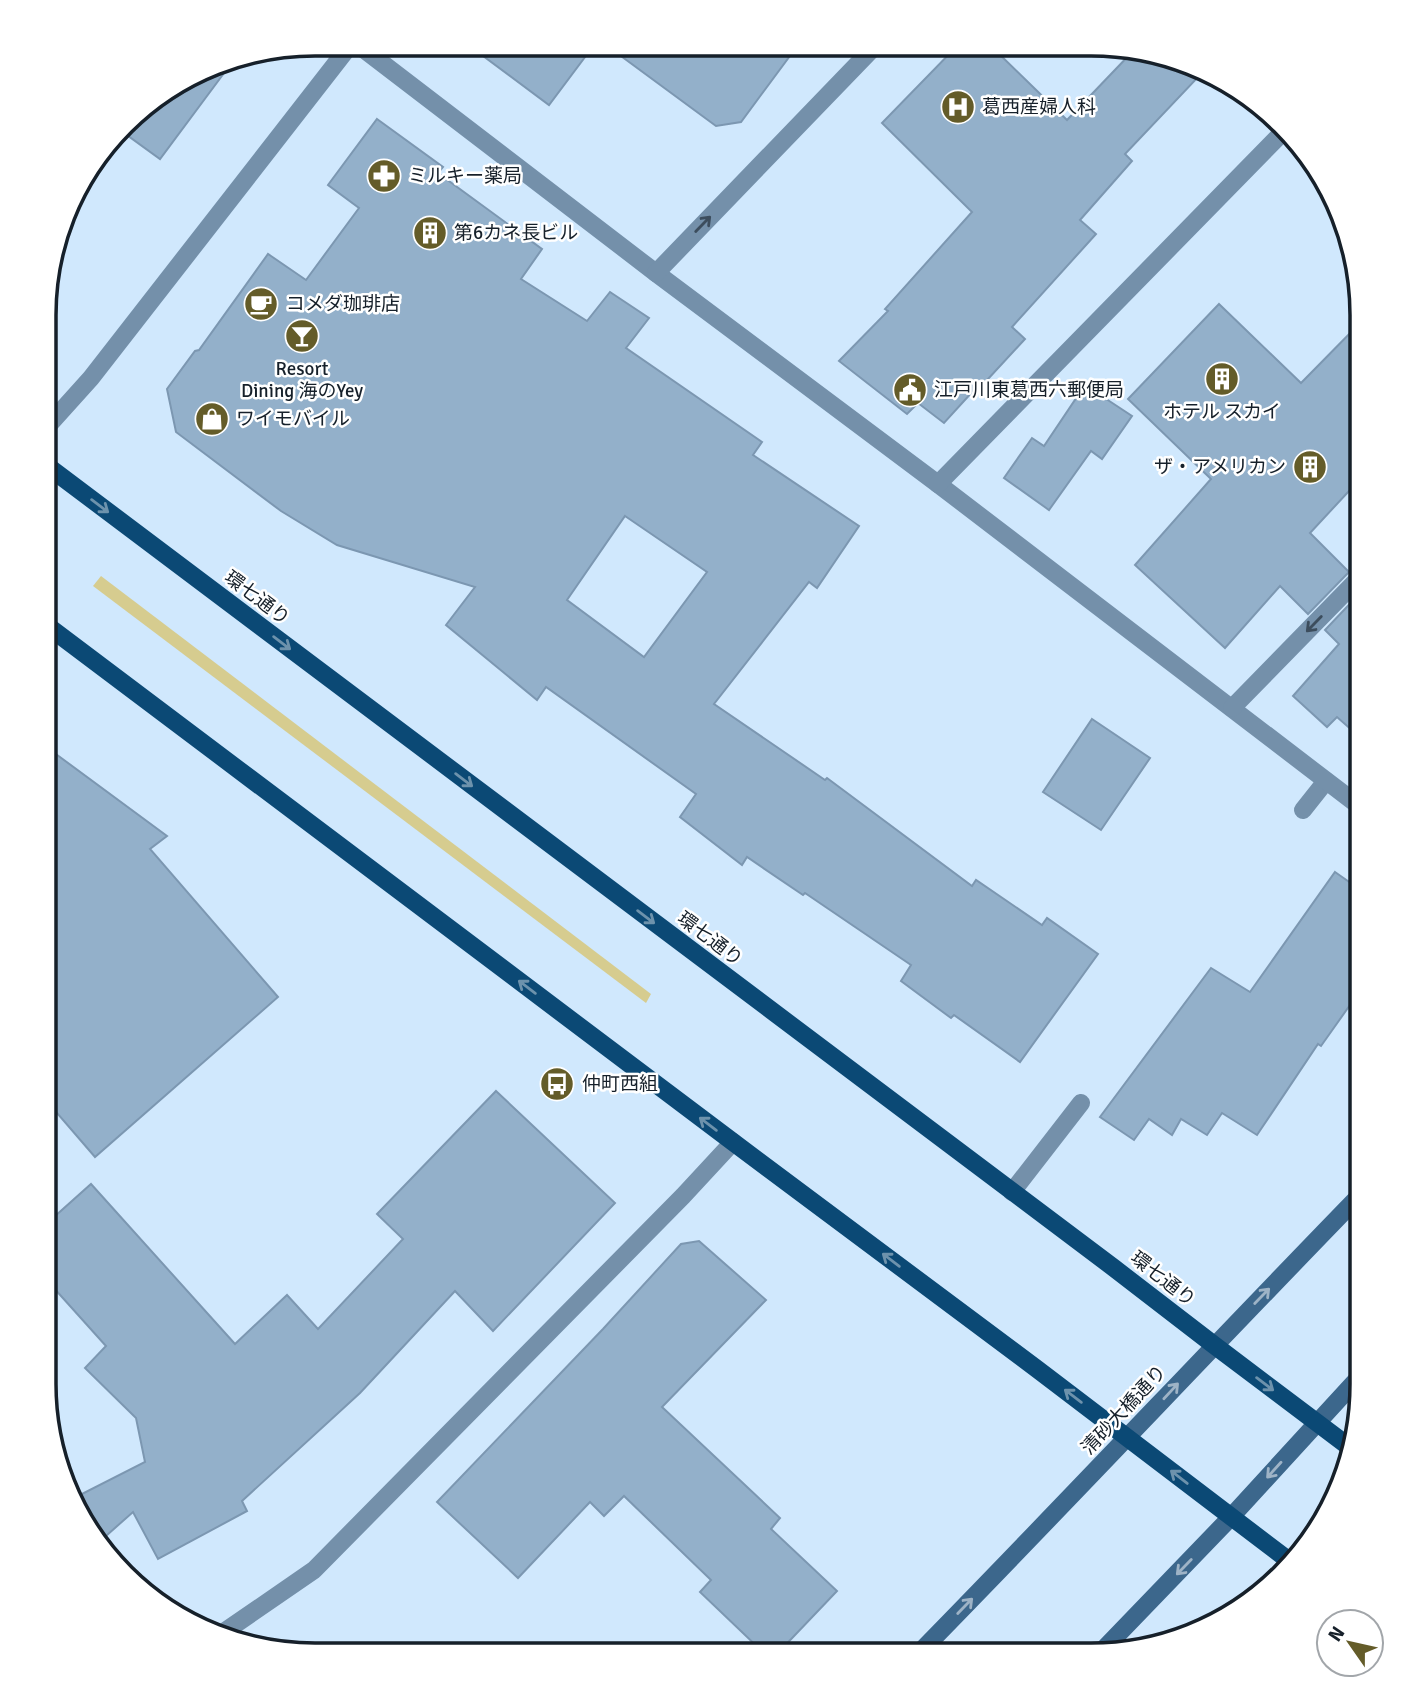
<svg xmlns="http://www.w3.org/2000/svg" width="1406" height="1699" font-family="Signika,'Noto Sans JP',sans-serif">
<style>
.green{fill:#d6cc8f}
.building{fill:#93b0ca;stroke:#7c97b1;stroke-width:2;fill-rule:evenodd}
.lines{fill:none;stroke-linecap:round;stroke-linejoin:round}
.service{stroke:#7490aa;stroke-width:18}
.minor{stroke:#7490aa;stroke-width:18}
.tertiary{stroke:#7490aa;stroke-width:18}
.secondary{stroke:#3c678c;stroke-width:18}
.primary{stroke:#0b4975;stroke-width:18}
.oneway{stroke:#3c4d5d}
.oneway2{stroke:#6d92ac}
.oneway3{stroke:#9eb3c6}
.labels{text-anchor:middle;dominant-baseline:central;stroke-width:5;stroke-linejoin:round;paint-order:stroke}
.poi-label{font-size:19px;fill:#16202a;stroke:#fff;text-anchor:start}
.street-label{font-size:19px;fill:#16202a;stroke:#fff}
.rim{fill:none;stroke:#16202a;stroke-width:3.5}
</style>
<rect width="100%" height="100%" fill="#d0e8fd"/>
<path class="green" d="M101,576L651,994L646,1003L93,586Z"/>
<g class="building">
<path d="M467,44L594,45L549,105Z"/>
<path d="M606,45H798L741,122L716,126Z"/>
<path d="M957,46H991L1067,120L1135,49L1201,74L1125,154L1132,161L1080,220L1096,234L1012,327L1025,339L976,392L974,390L944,423L918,403L907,414L839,361L888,311L885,309L972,212L882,123Z"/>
<path d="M236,57L160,159L120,130L136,111L227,58Z"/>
<path d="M377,119L443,167L438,173L542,249L521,279L587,321L610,292L649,318L626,348L762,442L753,455L859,526L817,588L809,582L714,704L825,780L827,778L972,886L976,880L1042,925L1047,918L1098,954L1020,1062L954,1015L951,1018L901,981L911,965L805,893L803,895L747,857L742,865L680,817L696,794L546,687L537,700L446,625L475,587L337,545L281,511L176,432L167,389L195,351L199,350L268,254L306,280L359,208L328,185ZM625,516L707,572L644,657L567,600Z"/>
<path d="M1219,304L1301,383L1362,321V477L1310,533L1349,572L1308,614L1280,586L1225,648L1135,565L1211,479L1128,399Z"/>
<path d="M1085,385L1132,416L1102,459L1091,451L1049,510L1004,478L1032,438L1044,446Z"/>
<path d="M1362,591V739L1337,717L1327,727L1293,696L1339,644L1325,630Z"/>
<path d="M1092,719L1150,758L1101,830L1043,792Z"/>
<path d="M45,746L167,836L150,849L278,997L95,1157L44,1098Z"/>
<path d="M1335,872L1362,891V988L1321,1046L1318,1044L1257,1135L1222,1113L1207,1135L1181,1119L1172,1135L1149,1119L1134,1140L1100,1117L1211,968L1250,992Z"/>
<path d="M496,1091L615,1203L493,1331L455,1291L360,1393L242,1501L247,1511L158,1559L133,1512L98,1543L80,1520L72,1499L145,1462L136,1418L85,1368L106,1346L44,1277V1226L91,1184L235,1344L287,1295L318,1329L403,1239L377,1214Z"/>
<path d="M699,1241L766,1300L662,1407L780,1518L771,1529L837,1591L776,1655H766L700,1592L711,1580L624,1496L604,1516L590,1502L518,1578L437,1502L603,1329L681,1244Z"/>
</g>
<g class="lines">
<g class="service">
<path d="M1303,810L1326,781"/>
<path d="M1012,1192L1081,1103"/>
</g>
<g class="minor">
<path d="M357,44L656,273L938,484L1362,808"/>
<path d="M656,273L876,45"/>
<path d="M938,484L1282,133"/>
<path d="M1232,708L1362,575"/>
<path d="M224,1632L314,1570L683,1196L733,1142"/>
</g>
<path class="tertiary" d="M46,428L91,378L351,44"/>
<g class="secondary">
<path d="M917,1655C1067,1502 1213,1346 1362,1193"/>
<path d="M1098,1655L1231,1517L1362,1374"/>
</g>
<g class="primary">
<path d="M46,465L1114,1268L1214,1345L1348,1446"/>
<path d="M45,624L733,1142L1037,1369L1292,1563"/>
</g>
</g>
<defs><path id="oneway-shaft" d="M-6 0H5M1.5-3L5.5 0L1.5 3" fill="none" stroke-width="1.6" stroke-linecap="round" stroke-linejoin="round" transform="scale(1.75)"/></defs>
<g class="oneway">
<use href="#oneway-shaft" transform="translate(703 224) rotate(-46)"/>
<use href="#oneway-shaft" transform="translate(1314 624) rotate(134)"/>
</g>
<g class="oneway2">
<use href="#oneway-shaft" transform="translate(100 506) rotate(37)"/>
<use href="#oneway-shaft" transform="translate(282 643) rotate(37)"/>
<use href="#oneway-shaft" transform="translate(464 780) rotate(37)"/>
<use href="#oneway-shaft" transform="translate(646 917) rotate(37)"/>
<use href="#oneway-shaft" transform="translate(527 987) rotate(-143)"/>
<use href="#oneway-shaft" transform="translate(708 1124) rotate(-143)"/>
<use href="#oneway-shaft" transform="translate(891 1260) rotate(-143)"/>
<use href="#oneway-shaft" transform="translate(1265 1384) rotate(37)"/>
<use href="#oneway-shaft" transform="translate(1073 1396) rotate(-143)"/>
<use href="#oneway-shaft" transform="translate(1179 1477) rotate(-142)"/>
</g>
<g class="oneway3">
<use href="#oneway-shaft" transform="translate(1262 1296) rotate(-46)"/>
<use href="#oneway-shaft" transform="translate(1171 1391) rotate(-47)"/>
<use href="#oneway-shaft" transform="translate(1274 1470) rotate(132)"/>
<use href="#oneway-shaft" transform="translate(1184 1567) rotate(134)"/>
<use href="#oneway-shaft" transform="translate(965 1606) rotate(-46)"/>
</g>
<defs>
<g id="hospital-disc" transform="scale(1.75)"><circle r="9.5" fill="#645c29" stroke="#fff"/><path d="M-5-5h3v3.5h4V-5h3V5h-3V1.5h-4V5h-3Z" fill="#fff"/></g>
<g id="pharmacy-disc" transform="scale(1.75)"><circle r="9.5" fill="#645c29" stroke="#fff"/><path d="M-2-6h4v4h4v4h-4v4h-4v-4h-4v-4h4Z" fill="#fff"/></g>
<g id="building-disc" transform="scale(1.75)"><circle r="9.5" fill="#645c29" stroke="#fff"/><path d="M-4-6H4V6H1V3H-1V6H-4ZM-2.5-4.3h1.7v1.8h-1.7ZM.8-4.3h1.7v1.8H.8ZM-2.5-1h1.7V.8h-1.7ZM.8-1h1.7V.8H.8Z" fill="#fff"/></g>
<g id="cafe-disc" transform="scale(1.75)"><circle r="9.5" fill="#645c29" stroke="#fff"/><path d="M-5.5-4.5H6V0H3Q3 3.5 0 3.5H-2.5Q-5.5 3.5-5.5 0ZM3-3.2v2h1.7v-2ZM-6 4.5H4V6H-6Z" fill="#fff"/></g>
<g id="bar-disc" transform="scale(1.75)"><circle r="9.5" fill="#645c29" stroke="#fff"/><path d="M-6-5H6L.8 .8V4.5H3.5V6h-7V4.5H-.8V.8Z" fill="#fff"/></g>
<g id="civic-disc" transform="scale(1.75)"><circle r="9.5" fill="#645c29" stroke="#fff"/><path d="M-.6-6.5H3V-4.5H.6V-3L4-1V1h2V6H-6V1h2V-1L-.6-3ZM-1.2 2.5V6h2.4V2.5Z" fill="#fff"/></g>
<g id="shop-disc" transform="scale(1.75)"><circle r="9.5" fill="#645c29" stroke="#fff"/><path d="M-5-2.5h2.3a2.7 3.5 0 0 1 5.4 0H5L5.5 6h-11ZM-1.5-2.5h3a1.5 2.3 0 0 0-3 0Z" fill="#fff"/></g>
<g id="bus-disc" transform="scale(1.75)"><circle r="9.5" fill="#645c29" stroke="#fff"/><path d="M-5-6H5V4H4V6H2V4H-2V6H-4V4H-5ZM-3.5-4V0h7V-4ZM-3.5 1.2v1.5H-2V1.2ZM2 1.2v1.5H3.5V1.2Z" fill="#fff"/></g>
</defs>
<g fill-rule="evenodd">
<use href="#hospital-disc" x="958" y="107"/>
<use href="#pharmacy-disc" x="384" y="176"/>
<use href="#building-disc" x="430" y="233"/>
<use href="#cafe-disc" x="261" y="304"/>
<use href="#bar-disc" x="302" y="336"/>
<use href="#building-disc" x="1222" y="379"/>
<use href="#civic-disc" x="910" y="390"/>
<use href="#shop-disc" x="212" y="419"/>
<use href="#building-disc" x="1310" y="467"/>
<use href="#bus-disc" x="557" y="1084"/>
</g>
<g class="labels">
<g class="poi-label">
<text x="982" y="107">葛西産婦人科</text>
<text x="408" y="176">ミルキー薬局</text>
<text x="454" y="233">第6カネ長ビル</text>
<text x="286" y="304">コメダ珈琲店</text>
<text x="302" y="369" text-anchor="middle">Resort<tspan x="302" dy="22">Dining 海のYey</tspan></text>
<text x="934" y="390">江戸川東葛西六郵便局</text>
<text x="1222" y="412" text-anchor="middle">ホテル スカイ</text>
<text x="236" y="419">ワイモバイル</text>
<text x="1286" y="467" text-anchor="end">ザ・アメリカン</text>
<text x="582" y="1084">仲町西組</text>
</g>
<g class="street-label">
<text transform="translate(257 598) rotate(37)">環七通り</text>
<text transform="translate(710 939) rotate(37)">環七通り</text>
<text transform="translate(1163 1279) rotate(38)">環七通り</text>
<text transform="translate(1124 1410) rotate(-47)">清砂大橋通り</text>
</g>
</g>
<path d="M0 0H1406V1699H0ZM315 56H1091A259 259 0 0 1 1350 315V1384A259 259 0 0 1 1091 1643H315A259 259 0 0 1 56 1384V315A259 259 0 0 1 315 56Z" fill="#fff" fill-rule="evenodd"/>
<path class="rim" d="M315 56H1091A259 259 0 0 1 1350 315V1384A259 259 0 0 1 1091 1643H315A259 259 0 0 1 56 1384V315A259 259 0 0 1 315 56Z"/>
<g transform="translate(1350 1643) rotate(304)"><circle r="33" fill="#ffffff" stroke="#a2a6aa" stroke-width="2"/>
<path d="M0-5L12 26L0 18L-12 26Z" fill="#645c29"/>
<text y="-10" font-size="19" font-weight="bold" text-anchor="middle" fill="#16202a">N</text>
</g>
</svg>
